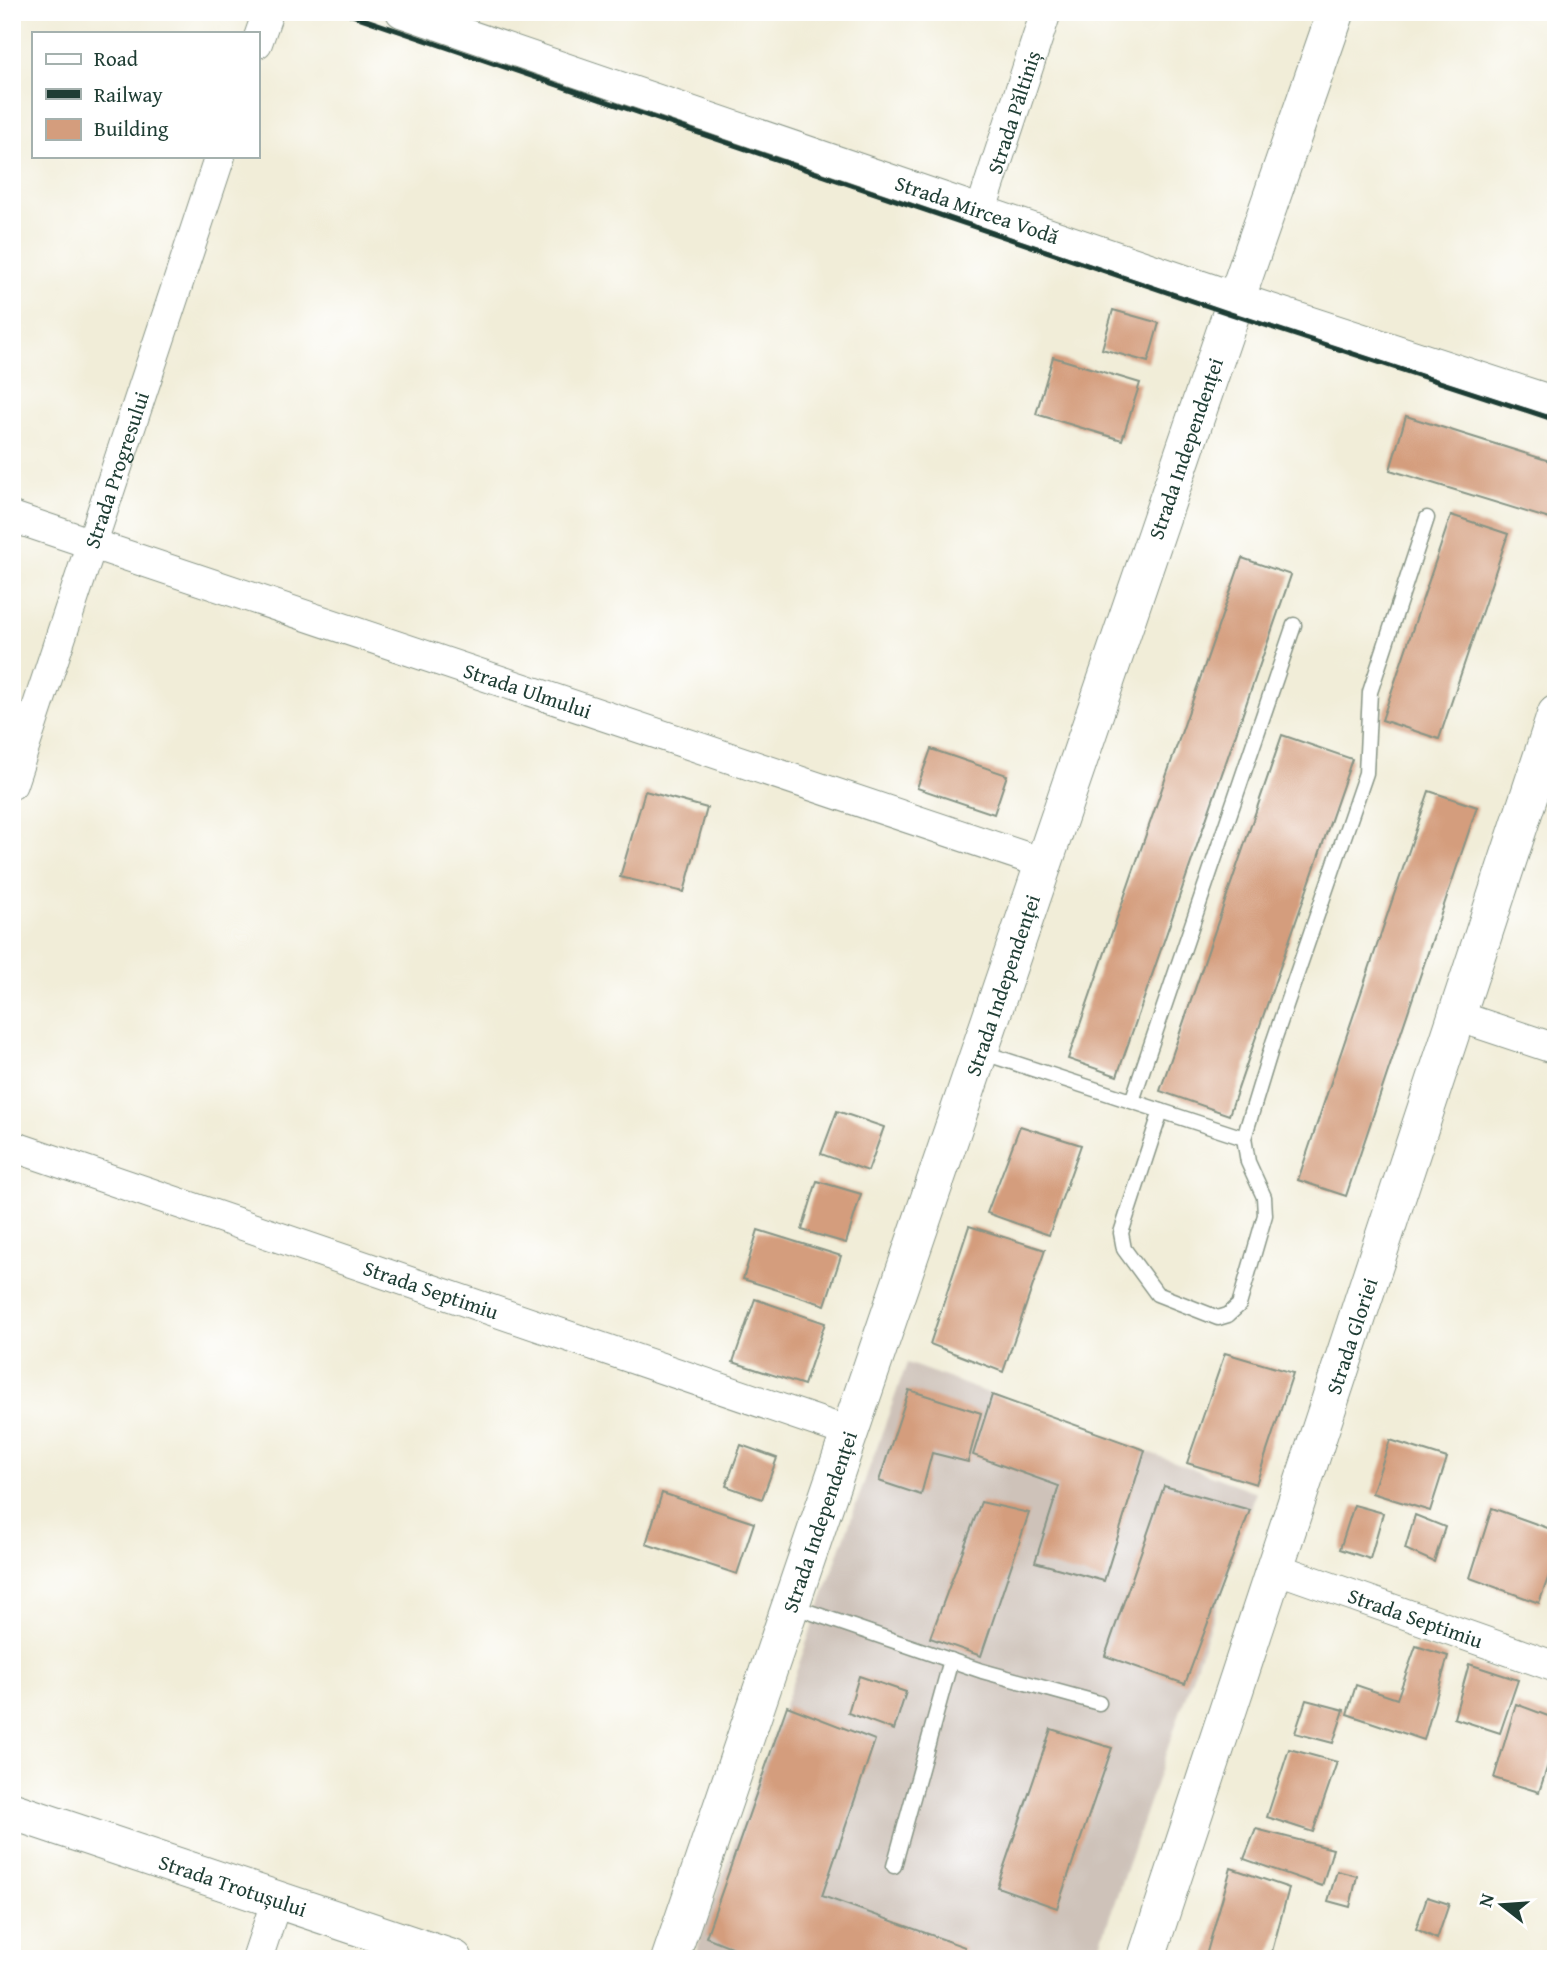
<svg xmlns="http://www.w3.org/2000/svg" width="1568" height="1971" font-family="'Gentium Book Plus',serif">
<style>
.industrial{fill:#cec2b9}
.building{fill:#d49d7d}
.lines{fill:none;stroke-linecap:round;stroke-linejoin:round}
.service-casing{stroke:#889586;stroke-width:17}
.minor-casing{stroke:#889586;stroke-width:32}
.tertiary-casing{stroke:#889586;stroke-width:39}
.service{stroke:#fff;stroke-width:14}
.minor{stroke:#fff;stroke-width:30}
.tertiary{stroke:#fff;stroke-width:37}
.rail{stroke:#1f3d34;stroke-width:5}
.labels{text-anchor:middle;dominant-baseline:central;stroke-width:5;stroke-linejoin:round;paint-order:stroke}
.street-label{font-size:21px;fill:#1f3d34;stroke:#fff}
</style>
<rect width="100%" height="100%" fill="#fff"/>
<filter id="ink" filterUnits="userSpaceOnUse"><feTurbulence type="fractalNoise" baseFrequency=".0143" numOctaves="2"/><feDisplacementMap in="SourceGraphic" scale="14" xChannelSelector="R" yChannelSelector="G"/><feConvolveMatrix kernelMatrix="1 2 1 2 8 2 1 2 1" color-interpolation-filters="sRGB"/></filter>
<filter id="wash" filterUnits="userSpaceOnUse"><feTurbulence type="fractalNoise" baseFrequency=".00686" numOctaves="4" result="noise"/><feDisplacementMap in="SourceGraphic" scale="28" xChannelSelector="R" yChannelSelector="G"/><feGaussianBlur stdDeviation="1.57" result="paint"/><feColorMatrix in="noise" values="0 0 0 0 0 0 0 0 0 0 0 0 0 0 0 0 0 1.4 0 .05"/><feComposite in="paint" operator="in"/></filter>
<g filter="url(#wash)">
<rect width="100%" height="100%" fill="#f1edd8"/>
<path class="industrial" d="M907,1363L1256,1492L1095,1959H693Z"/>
<g id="blocks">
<g class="building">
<path d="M1113,310L1159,323L1148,362L1102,349Z"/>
<path d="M1053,357L1140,383L1122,440L1036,414Z"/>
<path d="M1406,416L1556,463V521L1390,470Z"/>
<path d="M1451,515L1508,534L1439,739L1382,720Z"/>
<path d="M1242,558L1291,575L1117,1076L1068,1059Z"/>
<path d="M1282,735L1352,759L1229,1115L1160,1091Z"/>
<path d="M931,749L1007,775L994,814L917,788Z"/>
<path d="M645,791L707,808L684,892L620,877Z"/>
<path d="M1429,791L1477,807L1346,1196L1298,1180Z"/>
<path d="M837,1111L884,1127L868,1171L821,1154Z"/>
<path d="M1020,1126L1081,1145L1049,1235L987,1213Z"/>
<path d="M817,1181L861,1194L846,1243L802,1230Z"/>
<path d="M969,1226L1045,1250L1003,1372L930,1344Z"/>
<path d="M758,1230L841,1256L825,1305L743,1279Z"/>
<path d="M755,1299L825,1323L804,1385L733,1362Z"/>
<path d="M1225,1353L1293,1373L1256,1484L1187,1463Z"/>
<path d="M909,1390L981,1413L968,1462L932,1453L921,1495L879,1481Z"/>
<path d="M992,1395L1145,1450L1104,1581L1035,1562L1059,1486L973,1455Z"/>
<path d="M1390,1440L1447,1458L1430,1511L1372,1493Z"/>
<path d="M741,1445L777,1458L762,1499L726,1486Z"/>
<path d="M1164,1486L1250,1510L1185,1684L1105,1656Z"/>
<path d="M662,1493L754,1523L737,1574L646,1544Z"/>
<path d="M981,1502L1029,1513L981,1656L930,1638Z"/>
<path d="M1354,1505L1383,1513L1370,1559L1340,1549Z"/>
<path d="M1492,1508L1556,1531V1556L1539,1603L1470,1578Z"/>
<path d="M1415,1515L1445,1527L1434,1562L1405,1549Z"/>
<path d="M1416,1646L1448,1656L1424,1740L1347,1714L1356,1685L1397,1699Z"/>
<path d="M1469,1664L1518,1680L1500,1733L1454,1718Z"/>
<path d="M859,1676L906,1692L894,1730L848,1713Z"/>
<path d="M1306,1700L1344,1710L1333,1743L1295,1733Z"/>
<path d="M1516,1704L1556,1719V1741L1539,1792L1494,1778Z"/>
<path d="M787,1706L875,1740L822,1896L965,1947L961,1959H761L706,1937Z"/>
<path d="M1051,1729L1112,1748L1057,1908L997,1887Z"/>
<path d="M1289,1749L1337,1762L1313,1832L1267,1817Z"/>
<path d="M1256,1829L1333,1849L1322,1886L1244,1859Z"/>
<path d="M1231,1868L1289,1888L1270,1959H1205Z"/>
<path d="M1337,1871L1357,1876L1350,1907L1328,1901Z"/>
<path d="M1427,1897L1449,1904L1437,1939L1416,1929Z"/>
</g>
</g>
</g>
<g filter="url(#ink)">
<use href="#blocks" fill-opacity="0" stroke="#889586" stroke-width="2"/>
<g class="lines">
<g class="service-casing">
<g id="service">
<path d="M981,1052L1244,1138"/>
<path d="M1132,1101L1294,625"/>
<path d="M1161,1111L1121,1233L1124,1249L1157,1294L1218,1318L1228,1315L1239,1305L1265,1215L1264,1197L1248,1162L1244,1138L1273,1043L1366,773L1370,692L1427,518"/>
<path d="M792,1606L982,1671L1099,1703"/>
<path d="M894,1866L951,1660"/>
</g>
</g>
<g class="minor-casing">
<g id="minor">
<path id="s1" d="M401,12L1237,298L1556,402"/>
<path d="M257,43L268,12"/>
<path id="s2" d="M981,210L1046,12"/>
<path id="s3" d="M12,517L1043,863"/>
<path id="s4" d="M12,784L220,156"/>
<path d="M1457,1016L1556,1049"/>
<path id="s5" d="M12,1146L851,1433"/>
<path id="s6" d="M1275,1568L1556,1667"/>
<path d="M257,1959L277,1899"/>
</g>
</g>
<g class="tertiary-casing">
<g id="tertiary">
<path id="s7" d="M12,1811L454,1959"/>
<path id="s8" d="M670,1959L1231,314L1336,12"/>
<path id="s9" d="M1146,1959L1556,714"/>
</g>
</g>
<use href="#service" class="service"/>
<use href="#minor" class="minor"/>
<use href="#tertiary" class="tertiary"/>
<path class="rail" d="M343,12L1231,314L1556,420"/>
</g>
</g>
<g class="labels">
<g class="street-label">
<text stroke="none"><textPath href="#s2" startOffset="103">Strada Păltiniș</textPath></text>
<text stroke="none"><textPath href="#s1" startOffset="609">Strada Mircea Vodă</textPath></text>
<text stroke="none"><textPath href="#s8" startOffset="1596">Strada Independenței</textPath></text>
<text stroke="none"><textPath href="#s4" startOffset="331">Strada Progresului</textPath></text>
<text stroke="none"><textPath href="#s3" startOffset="544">Strada Ulmului</textPath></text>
<text stroke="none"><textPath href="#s8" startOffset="1029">Strada Independenței</textPath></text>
<text stroke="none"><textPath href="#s5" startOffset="443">Strada Septimiu</textPath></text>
<text stroke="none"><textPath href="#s9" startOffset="656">Strada Gloriei</textPath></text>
<text stroke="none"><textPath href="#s8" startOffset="462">Strada Independenței</textPath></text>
<text stroke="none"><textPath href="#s6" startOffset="149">Strada Septimiu</textPath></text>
<text stroke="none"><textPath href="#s7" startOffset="233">Strada Trotușului</textPath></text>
</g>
</g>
<rect width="1568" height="1971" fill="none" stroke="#fff" stroke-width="42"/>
<rect x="32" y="32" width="228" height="126" fill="#ffffff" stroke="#a5b1ae" stroke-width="2"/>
<rect x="46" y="54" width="35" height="10" fill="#ffffff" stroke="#a5b1ae" stroke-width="2"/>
<text x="94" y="66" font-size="21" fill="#1f3d34">Road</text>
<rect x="46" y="89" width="35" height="10" fill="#1f3d34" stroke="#a5b1ae" stroke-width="2"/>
<text x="94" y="102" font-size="21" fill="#1f3d34">Railway</text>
<rect x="46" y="119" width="35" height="21" fill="#d49d7d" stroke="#a5b1ae" stroke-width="2"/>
<text x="94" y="136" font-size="21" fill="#1f3d34">Building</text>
<g transform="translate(1502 1905) rotate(287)" stroke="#ffffff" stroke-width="5" paint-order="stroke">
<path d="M0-5L12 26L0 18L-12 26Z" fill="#1f3d34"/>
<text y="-10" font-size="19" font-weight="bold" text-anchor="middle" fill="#1f3d34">N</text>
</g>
</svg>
